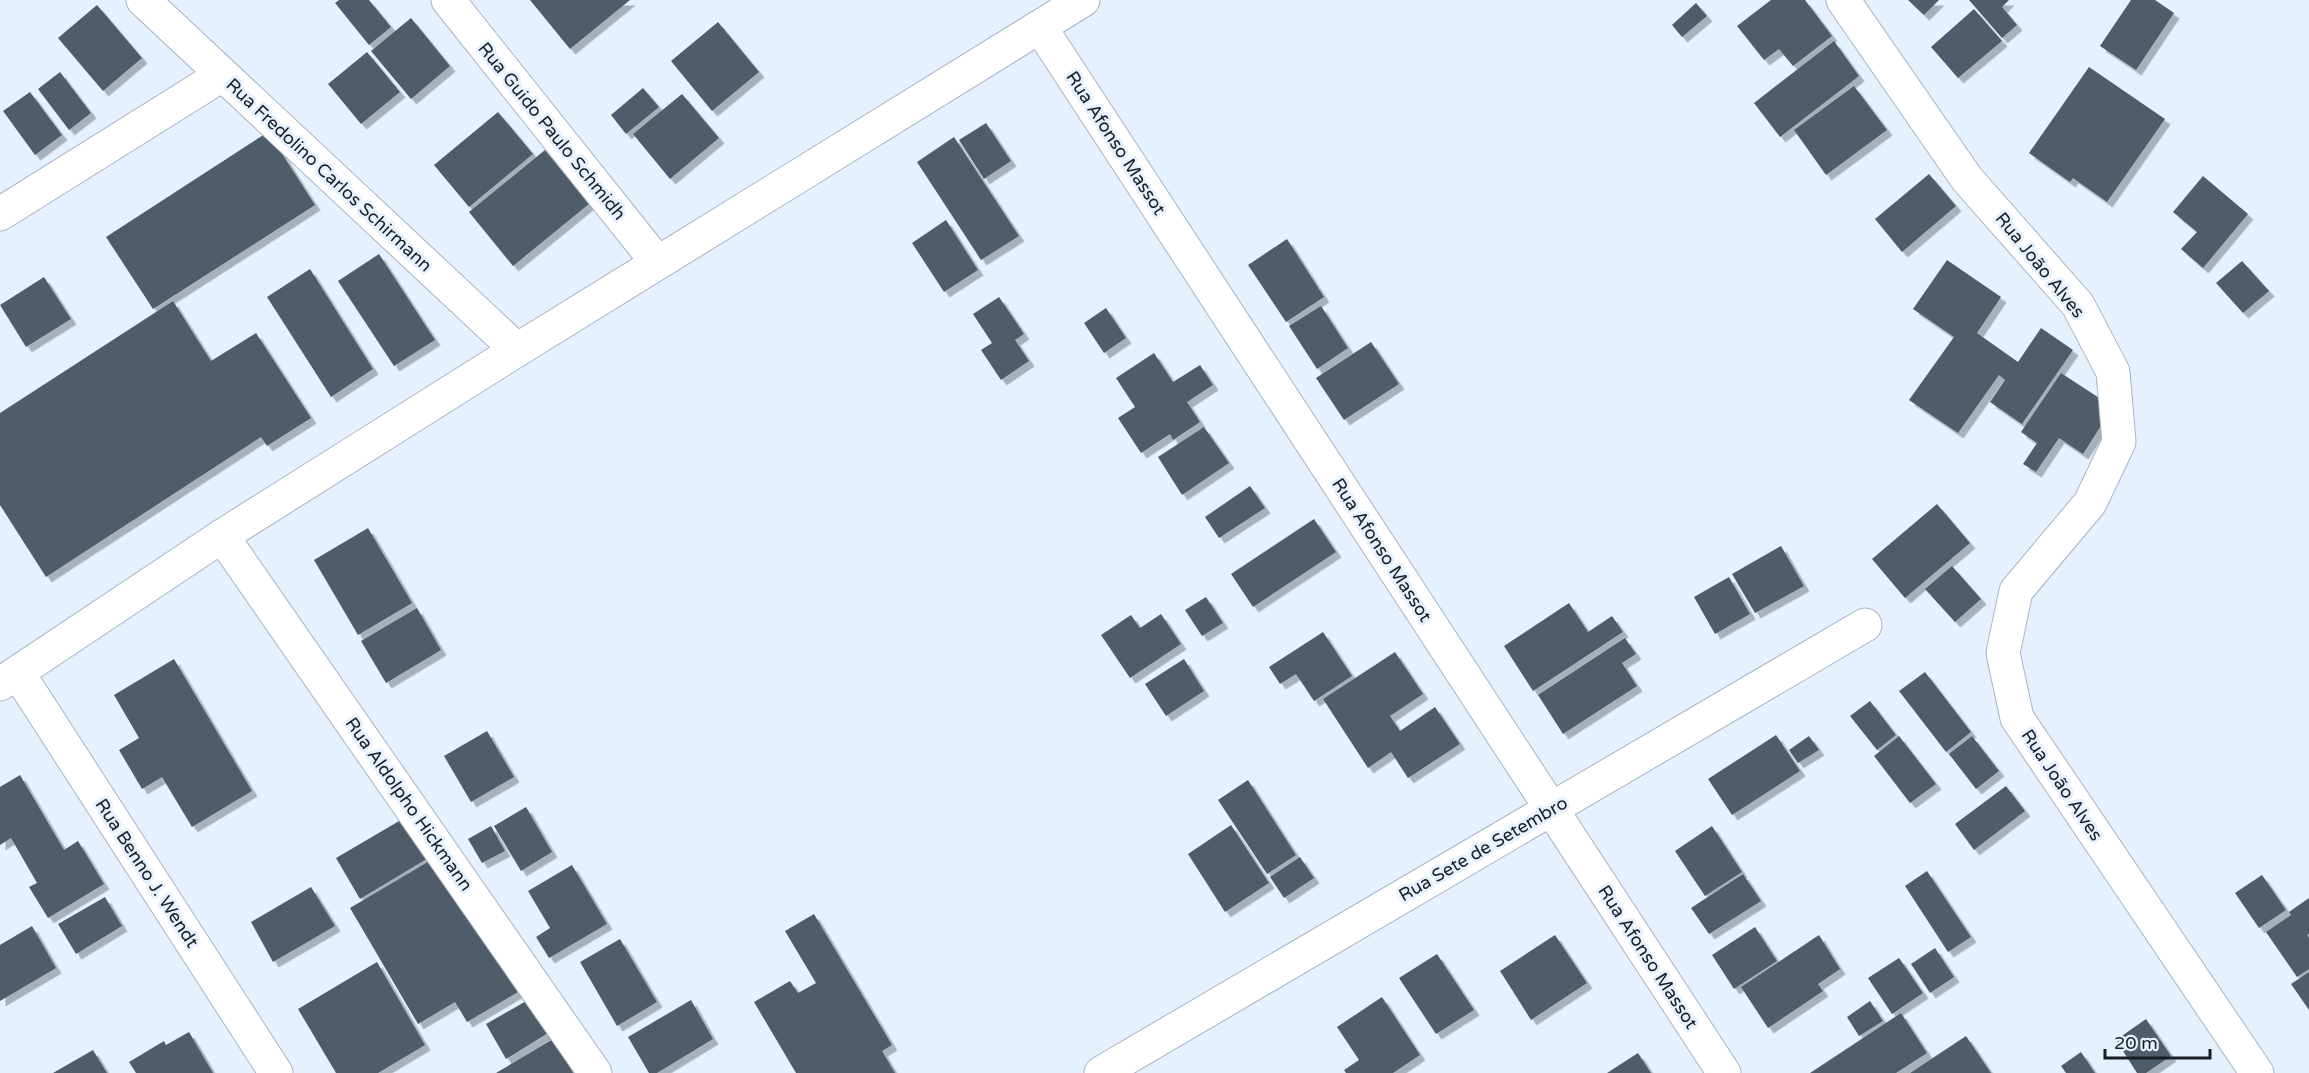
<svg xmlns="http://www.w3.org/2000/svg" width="2309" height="1073" font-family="'Varela Round',sans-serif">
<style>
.building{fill:#505d6b;filter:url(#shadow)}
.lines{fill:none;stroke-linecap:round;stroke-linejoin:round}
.minor-casing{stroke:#a5b4c4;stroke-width:35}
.major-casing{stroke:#a5b4c4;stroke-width:35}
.minor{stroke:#fff;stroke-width:33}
.major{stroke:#fff;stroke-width:33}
.labels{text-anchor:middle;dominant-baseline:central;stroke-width:6;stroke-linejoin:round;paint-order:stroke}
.street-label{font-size:18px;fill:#191e24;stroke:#e5f1fe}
</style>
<defs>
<filter id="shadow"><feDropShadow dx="5.5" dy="5.5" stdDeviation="0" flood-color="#0004"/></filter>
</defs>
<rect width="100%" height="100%" fill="#e5f1fe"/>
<g class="building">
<path d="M339,0H369L391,27L369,45L335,3Z"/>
<path d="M530,0H630L570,49Z"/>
<path d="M1771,0H1805L1832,36L1793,66L1779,49L1764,60L1737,26Z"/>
<path d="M1908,0H1939L1924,15Z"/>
<path d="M1969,0H2009L2002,7L2017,25L2002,38Z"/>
<path d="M2131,0H2155L2174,13L2136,70L2100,46Z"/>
<path d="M1696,3L1707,16L1682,37L1672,25Z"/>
<path d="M97,5L142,58L103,91L58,38Z"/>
<path d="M1974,9L2002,41L1958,78L1931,47Z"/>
<path d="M411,18L450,66L411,99L371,51Z"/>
<path d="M718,22L759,72L712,111L671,61Z"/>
<path d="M1834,41L1859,76L1780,137L1754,103Z"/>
<path d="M367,52L400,92L361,124L328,84Z"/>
<path d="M2089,67L2165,119L2107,202L2073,178L2070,182L2029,153Z"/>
<path d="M60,72L91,113L69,130L38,89Z"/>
<path d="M1854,86L1887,130L1826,175L1794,130Z"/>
<path d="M643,88L659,107L626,134L611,115Z"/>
<path d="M30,92L62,135L35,155L3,111Z"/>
<path d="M682,94L719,138L670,179L633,134Z"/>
<path d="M498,112L533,154L469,207L434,165Z"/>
<path d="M986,123L1011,161L984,179L959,140Z"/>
<path d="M268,132L315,205L153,309L106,237Z"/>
<path d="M954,137L1019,236L981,260L917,162Z"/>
<path d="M545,150L589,204L513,266L469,212Z"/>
<path d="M1929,174L1956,206L1902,252L1875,219Z"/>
<path d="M2203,176L2248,214L2203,268L2181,249L2197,232L2173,212Z"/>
<path d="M946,220L978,270L944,292L912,243Z"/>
<path d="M1287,239L1324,297L1286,322L1248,265Z"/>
<path d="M379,254L435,340L394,366L338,281Z"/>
<path d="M1947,260L2001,297L1977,333L2018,362L2041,328L2073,350L2022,424L1990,402L2005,380L1999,375L1958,433L1909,400L1954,337L1913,309Z"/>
<path d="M2242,261L2269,291L2243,313L2216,283Z"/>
<path d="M310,269L373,369L331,397L267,297Z"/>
<path d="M44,277L71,319L26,347L0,305Z"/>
<path d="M999,297L1024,334L1015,340L1029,361L1001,380L981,350L992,343L973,314Z"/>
<path d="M173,301L211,361L256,333L311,418L267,446L261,437L46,577L0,505V413Z"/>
<path d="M1321,306L1348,348L1317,369L1289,326Z"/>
<path d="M1106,308L1126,338L1104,353L1084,323Z"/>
<path d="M1371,342L1399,384L1344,420L1316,378Z"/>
<path d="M1154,353L1173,382L1200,365L1213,385L1187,402L1200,422L1173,440L1170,434L1141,453L1118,418L1135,407L1116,378Z"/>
<path d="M2061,373L2113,407L2083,454L2059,438L2036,472L2023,464L2037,443L2021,432Z"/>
<path d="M1204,427L1229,463L1182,495L1158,457Z"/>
<path d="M1250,486L1265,508L1219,538L1205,517Z"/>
<path d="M1937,504L1970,543L1905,598L1872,559Z"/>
<path d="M1314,519L1336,552L1253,607L1231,574Z"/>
<path d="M368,528L412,603L358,635L314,560Z"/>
<path d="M1781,546L1804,586L1755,613L1732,574Z"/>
<path d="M1952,566L1981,599L1955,622L1925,589Z"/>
<path d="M1729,577L1750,614L1715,634L1694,597Z"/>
<path d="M1206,597L1223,623L1202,636L1185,610Z"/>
<path d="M1569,603L1588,632L1612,616L1623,632L1533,691L1504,646Z"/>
<path d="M417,608L441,650L386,683L361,641Z"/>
<path d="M1161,614L1181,644L1130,678L1101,635L1131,615L1140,628Z"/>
<path d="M1323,632L1352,676L1314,701L1296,674L1280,684L1269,667Z"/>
<path d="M1625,638L1636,654L1622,663L1637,686L1563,734L1538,695Z"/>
<path d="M1395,652L1423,694L1390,716L1400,731L1435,707L1460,744L1408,778L1391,752L1368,768L1323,699Z"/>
<path d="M174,659L252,791L192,827L162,777L142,789L119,750L139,738L114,695Z"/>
<path d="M1184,659L1204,691L1166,716L1145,684Z"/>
<path d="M1925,672L1971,732L1946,752L1899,691Z"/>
<path d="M1870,701L1896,735L1877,750L1850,716Z"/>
<path d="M487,731L514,777L471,802L444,756Z"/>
<path d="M1776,735L1800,771L1732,815L1708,779Z"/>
<path d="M1809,736L1819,750L1798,763L1789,750Z"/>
<path d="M1899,736L1936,784L1910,803L1874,756Z"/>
<path d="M1972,736L1999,771L1976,789L1949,754Z"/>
<path d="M20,775L64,850L78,841L104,884L48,918L29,887L37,883L11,838L0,845V787Z"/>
<path d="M1248,780L1296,855L1267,874L1218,800Z"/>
<path d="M2006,786L2025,811L1974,850L1955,824Z"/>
<path d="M526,807L552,852L521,871L494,826Z"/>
<path d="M406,817L430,857L360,899L336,858Z"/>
<path d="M1231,825L1269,883L1225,912L1188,854Z"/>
<path d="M491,826L505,851L482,863L468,839Z"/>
<path d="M1712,826L1742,872L1705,896L1675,851Z"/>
<path d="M1300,857L1314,878L1284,898L1270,877Z"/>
<path d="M431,860L458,905L465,901L518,992L467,1022L455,1002L418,1024L350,908Z"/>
<path d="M572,865L607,924L549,958L536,937L550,928L528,891Z"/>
<path d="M1927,871L1971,937L1948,952L1905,886Z"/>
<path d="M1743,874L1761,901L1709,934L1691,908Z"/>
<path d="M2262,875L2286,910L2259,928L2235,893Z"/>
<path d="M311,887L335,926L273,962L251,922Z"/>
<path d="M105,897L122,926L76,954L58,924Z"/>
<path d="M2309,898V934L2307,935L2309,938V969L2297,977L2266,932L2291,915L2289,912Z"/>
<path d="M814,914L892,1045L882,1051L895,1073H796L754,1002L790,981L798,993L816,983L785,931Z"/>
<path d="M32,926L56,968L0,1001V945Z"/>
<path d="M1755,927L1777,961L1734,989L1712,955Z"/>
<path d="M1555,935L1587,983L1531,1020L1500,971Z"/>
<path d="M1819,935L1840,969L1818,984L1823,991L1768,1028L1741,987Z"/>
<path d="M620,939L657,1002L617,1026L580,962Z"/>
<path d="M1935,948L1954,977L1930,993L1911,964Z"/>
<path d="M1437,954L1474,1010L1436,1034L1399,978Z"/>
<path d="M1899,958L1923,993L1892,1014L1868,978Z"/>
<path d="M377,962L425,1045L378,1073H336L298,1009Z"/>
<path d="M2309,972V1010L2291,984Z"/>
<path d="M1382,997L1420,1055L1393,1073H1346L1344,1070L1359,1060L1337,1027Z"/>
<path d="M528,1000L548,1033L506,1059L486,1024Z"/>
<path d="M691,1000L713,1039L657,1073H649L628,1037Z"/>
<path d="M1870,1001L1883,1021L1859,1036L1847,1017Z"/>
<path d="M1901,1013L1927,1053L1896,1073H1810Z"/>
<path d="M2146,1019L2171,1056L2146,1073H2137L2116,1040Z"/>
<path d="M189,1032L213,1073H136L129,1062L164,1041L166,1045Z"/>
<path d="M1966,1036L1991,1073H1910Z"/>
<path d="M553,1039L573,1073H496Z"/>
<path d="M93,1050L107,1073H53Z"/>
<path d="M2081,1052L2095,1073H2066L2061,1066Z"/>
<path d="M1638,1053L1651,1073H1607Z"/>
</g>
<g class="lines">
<g class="minor-casing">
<g id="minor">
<path d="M143,0L517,350"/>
<path d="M448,0L657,262"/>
<path d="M1843,0L1967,179L2078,305L2113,372L2119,442L2090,503L2016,591L2003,653L2017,718L2257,1073"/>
<path d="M1040,27L1724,1073"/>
<path d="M0,214L222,75"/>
<path d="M222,536L595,1073"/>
<path d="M18,673L276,1073"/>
<path d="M1101,1073L1865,625"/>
</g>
</g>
<g class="major-casing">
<path id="major" d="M0,684L222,536L517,350L1083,0"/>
</g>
<use href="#minor" class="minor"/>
<use href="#major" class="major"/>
</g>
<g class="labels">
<g class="street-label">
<text transform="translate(552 131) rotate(51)">Rua Guido Paulo Schmidh</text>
<text transform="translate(1116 143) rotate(57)">Rua Afonso Massot</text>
<text transform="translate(329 175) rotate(43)">Rua Fredolino Carlos Schirmann</text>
<text transform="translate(2040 265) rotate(51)">Rua João Alves</text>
<text transform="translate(1382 550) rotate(57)">Rua Afonso Massot</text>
<text transform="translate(2062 785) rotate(56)">Rua João Alves</text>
<text transform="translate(409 804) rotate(55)">Rua Aldolpho Hickmann</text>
<text transform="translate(1483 849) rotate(-30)">Rua Sete de Setembro</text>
<text transform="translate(147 873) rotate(57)">Rua Benno J. Wendt</text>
<text transform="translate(1648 957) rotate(57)">Rua Afonso Massot</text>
</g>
</g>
<path d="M2105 1049v9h105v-9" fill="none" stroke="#191e24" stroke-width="3"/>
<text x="2114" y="1049" font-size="18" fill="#191e24" stroke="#e5f1fe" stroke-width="4.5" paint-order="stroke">20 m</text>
</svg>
